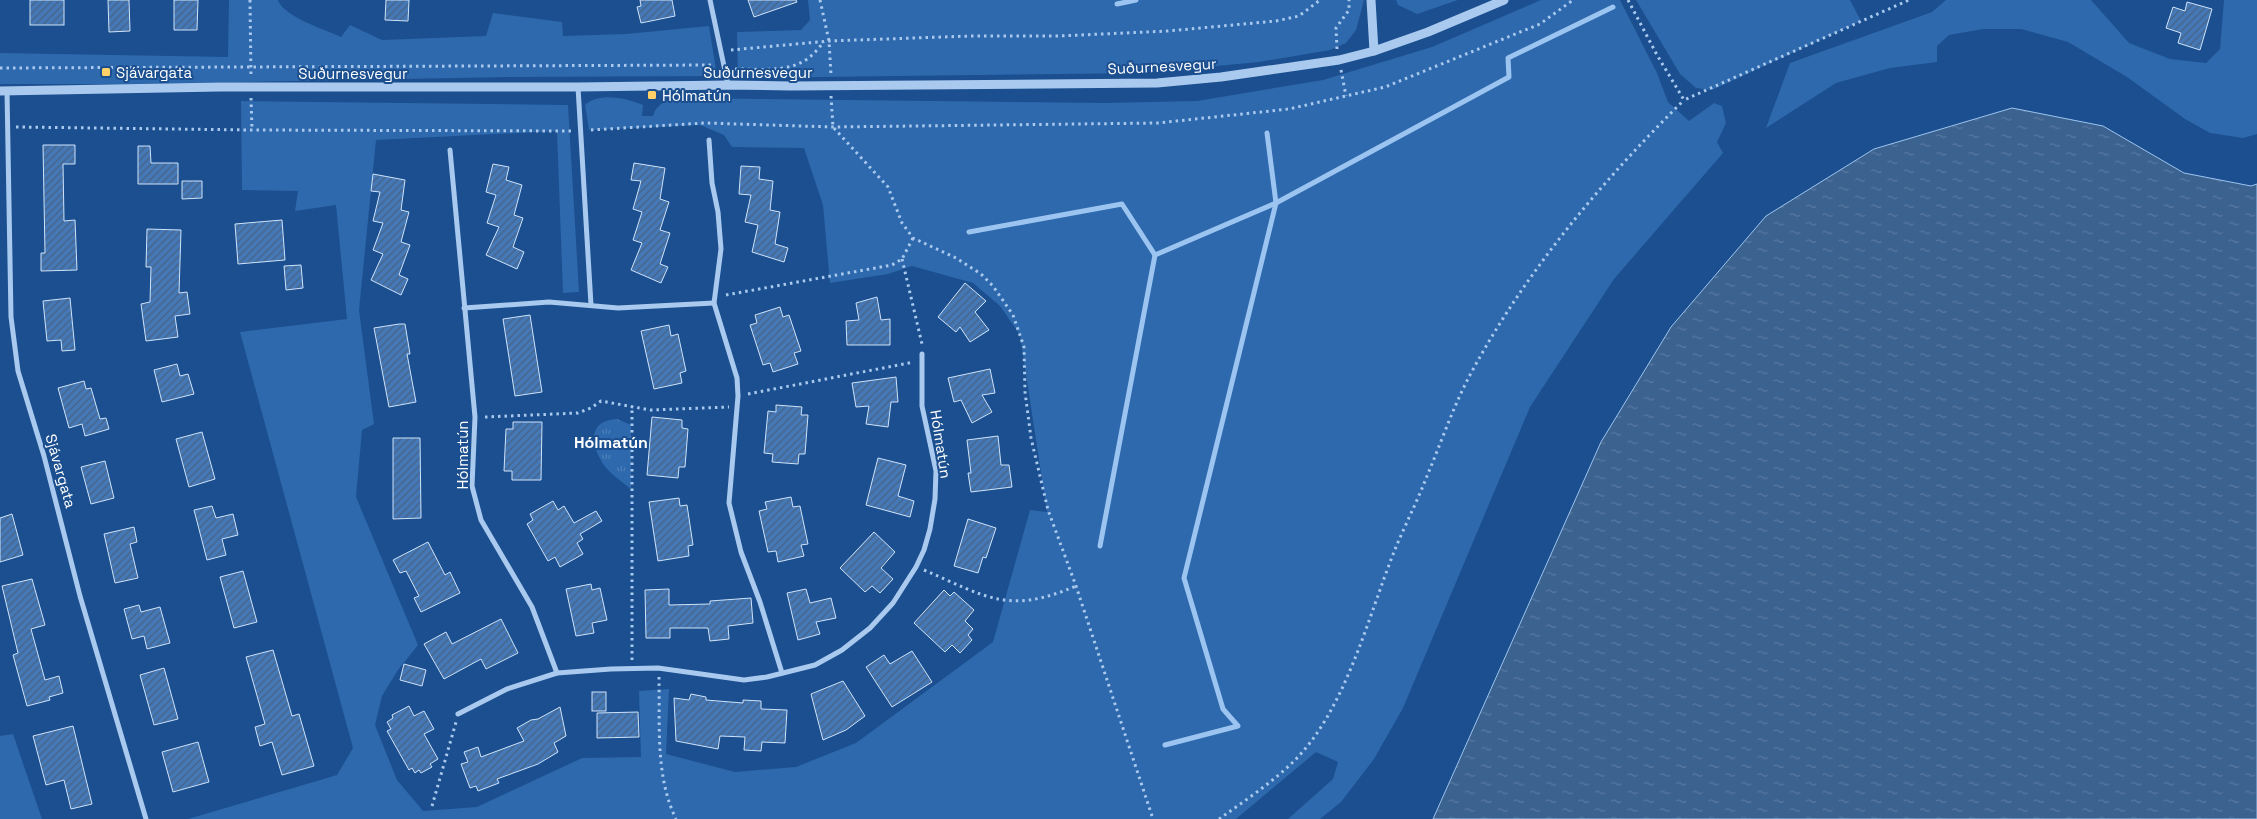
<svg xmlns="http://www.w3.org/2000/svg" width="2257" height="819" font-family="'Space Grotesk',sans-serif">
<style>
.green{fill:#2e69ad}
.park{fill:url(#park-tufts)}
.water{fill:url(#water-ripples);stroke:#9cc4f0}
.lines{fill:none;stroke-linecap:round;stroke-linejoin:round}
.stream{stroke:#9cc4f0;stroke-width:5}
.building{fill:url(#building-hatch);stroke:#cfe3fa}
.path{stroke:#a9c9ee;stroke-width:3;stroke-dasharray:2.5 4;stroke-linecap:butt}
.minor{stroke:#a9c9ee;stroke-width:5}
.tertiary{stroke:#a9c9ee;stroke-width:9}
.poi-dot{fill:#ffd166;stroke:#1b4f8f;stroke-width:2}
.labels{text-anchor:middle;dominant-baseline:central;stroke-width:4;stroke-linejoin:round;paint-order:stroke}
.street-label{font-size:15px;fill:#fff;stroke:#1b4f8f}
.poi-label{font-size:15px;fill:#fff;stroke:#1b4f8f;text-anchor:start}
.neighbourhood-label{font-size:16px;font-weight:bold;fill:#fff;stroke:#1b4f8f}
</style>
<defs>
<pattern id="park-tufts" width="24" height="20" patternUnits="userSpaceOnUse" patternTransform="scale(1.25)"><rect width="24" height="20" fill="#2e69ad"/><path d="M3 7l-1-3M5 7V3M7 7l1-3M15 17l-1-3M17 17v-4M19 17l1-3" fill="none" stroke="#4d80b9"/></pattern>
<pattern id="water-ripples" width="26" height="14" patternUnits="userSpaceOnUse" patternTransform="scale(1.25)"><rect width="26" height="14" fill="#3c6290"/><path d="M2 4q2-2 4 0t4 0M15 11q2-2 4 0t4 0" fill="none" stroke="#597aa1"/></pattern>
<pattern id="building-hatch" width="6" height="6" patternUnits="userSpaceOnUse" patternTransform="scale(1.25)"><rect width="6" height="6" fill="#4478b7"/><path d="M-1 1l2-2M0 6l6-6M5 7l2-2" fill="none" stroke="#486282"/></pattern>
</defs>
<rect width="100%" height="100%" fill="#1b4f8f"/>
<g class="green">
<path d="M229,0H278C284,17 324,29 341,37L350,25L382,40L486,36L493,13L562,22L563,36L626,34L709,26L717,76L511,77L127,84H0V53L228,57Z"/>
<path d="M808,0H1364L1356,30L1346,43L1330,50L1259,62L1141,73L738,78L737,32L801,30L810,20Z"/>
<path d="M1396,0H1458L1417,14L1398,5Z"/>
<path d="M1541,0H1620L1657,73L1668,102L1689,121L1714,103L1722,106L1726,123L1717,142L1723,153L1614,279L1530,407L1403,708L1374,759L1341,802L1320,819H1288L1333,779L1338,762L1316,752L1236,819H188L337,775L353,748L240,332L347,319L336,205L295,211L298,191L242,190L241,101L568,105L579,292L563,293L557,131L376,140L359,310L374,424L362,430L356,497L418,645L398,670L382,696L375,725L397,780L423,811L477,807L582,758L641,757L639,691L669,689L666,754L735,772L796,767L856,743L993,642L1030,510L1047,512L1020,335L1000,306L973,283L912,266L888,274L830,283L823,205L804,148L732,147L724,135L700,125L589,130L585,105C600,92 625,98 643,105L642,116H653C658,101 668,101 682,98L1106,103L1197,101L1323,80L1432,47Z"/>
<path d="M1636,0H1850L1861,21L1712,90L1696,88L1680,74Z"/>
<path d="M1946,0H2091L2129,43L2170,59L2206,63L2220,49L2224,0H2257V134L2243,138L2210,133L2185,119L2127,77L2068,42L2021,29H1983L1949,35L1937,46V62L1890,68L1836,83L1766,128L1790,63L1932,12Z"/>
<path d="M13,734L42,819H0V736Z"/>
</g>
<path class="park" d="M617,419L631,425V489C623,482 613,476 607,469C592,450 584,421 617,419Z"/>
<path class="water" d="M2012,108L2103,126L2184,173L2251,186L2257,184V819H1433L1601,442L1671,327L1766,216L1874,149Z"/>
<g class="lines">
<g class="stream">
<path d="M1117,4L1136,0"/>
<path d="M969,232L1122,204L1155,255"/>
<path d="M1100,546L1155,255L1276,203L1509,77L1508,58L1613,7"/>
<path d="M1165,745L1238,726L1223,709L1184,578L1276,203L1267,133"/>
</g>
</g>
<g class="building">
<rect x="30" y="0" width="34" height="25"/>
<path d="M108,0H129L130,31L109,32Z"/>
<path d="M174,0H198L197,30H174Z"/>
<path d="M386,0H409L408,21L385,20Z"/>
<path d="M640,0H672L675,16L641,23L637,7L641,6Z"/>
<path d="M748,0H796L797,2L754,17Z"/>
<path d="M2187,2L2212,9L2200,50L2178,43L2181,33L2166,28L2173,7L2185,11Z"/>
<path d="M43,145H75V164H63L64,221L75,220L77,270L41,271V253H45Z"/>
<path d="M138,146H150L151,163H178V184H138Z"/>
<path d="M634,163L665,168L660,199L669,202L660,230L670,233L660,264L668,267L661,283L631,270L642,243L633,240L642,212L633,209L641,181L631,180Z"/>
<path d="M493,164L509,167L506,180L522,185L514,215L523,218L513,247L524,252L517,269L486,255L499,227L487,223L496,195L486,192Z"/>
<path d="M741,166L760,167L759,179L773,181L770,210L780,212L775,244L788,248L784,262L752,252L758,225L745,222L751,195L739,194Z"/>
<path d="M373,174L405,180L401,210L409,212L401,242L410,245L399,275L408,279L401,295L371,280L383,254L373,250L383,223L373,221L380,192L371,191Z"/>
<path d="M182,181H202V198L182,199Z"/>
<path d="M282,220L285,260L238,264L235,224Z"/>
<path d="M147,229L181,230L179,293L187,292L190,314L175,316L178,337L146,341L141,304L150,302L151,267H146Z"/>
<path d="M301,265L303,288L286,290L284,266Z"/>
<path d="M965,283L986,301L975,312L989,330L970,342L960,327L956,332L938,317Z"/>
<path d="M877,297L881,320L890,319V345H847L846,321L859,320L856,303Z"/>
<path d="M70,298L75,350L62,351L61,340L47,341L43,301Z"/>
<path d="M780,307L783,317L789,315L801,351L794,353L798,364L773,372L770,363L763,365L750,325L757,323L755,315Z"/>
<path d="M530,315L542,392L515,396L503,319Z"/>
<path d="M399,324H405L410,354H407L416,402L389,407L374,328Z"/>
<path d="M669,325L671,336L678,334L686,371L680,373L682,383L654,389L641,331Z"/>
<path d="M177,364L180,376L188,374L194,394L162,402L154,370Z"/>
<path d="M990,369L995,393L982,395L992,412L972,423L961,400L954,402L948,378Z"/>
<path d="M896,377L898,402H891L888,427L866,424L869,406L856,407L852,383Z"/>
<path d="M84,381L86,389L91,388L100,419L106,418L109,429L85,436L82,424L69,428L58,388Z"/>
<path d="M776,405L802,407L801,415H808L805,454H799L798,464L772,462L773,454L764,453L768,411L776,412Z"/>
<path d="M652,417L682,420V428L688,429L685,467H679L678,478L647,475Z"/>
<path d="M513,422H542L541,480H512V471H504L506,429H513Z"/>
<path d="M202,432L215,479L189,487L176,439Z"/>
<path d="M998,436L1001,465H1009L1012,487L971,492L968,473H971L967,440Z"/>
<path d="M393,438H420L421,518L393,519Z"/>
<path d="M878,458L906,465L898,496L914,501L910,517L866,505Z"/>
<path d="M105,461L114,498L91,504L81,467Z"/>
<path d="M791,497L793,507L800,506L808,544L801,545L804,556L778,562L776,551L768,552L759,511L767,509L765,502Z"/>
<path d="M679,498L680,506L687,505L693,545L688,546L689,556L658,561L649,502Z"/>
<path d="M553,501L558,510L564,506L574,523L596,511L602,521L580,534L583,539L577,543L583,554L560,567L555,557L548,561L527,524L533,520L530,514Z"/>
<path d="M212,506L216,518L233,514L238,535L222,539L226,555L207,560L194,510Z"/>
<path d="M12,514L23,555L0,562V518Z"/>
<path d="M968,519L996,528L986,558L983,557L978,573L954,566Z"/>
<path d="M134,527L137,542L130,544L138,578L115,583L104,534Z"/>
<path d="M874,532L895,552L881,568L893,579L880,593L872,586L865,592L840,568Z"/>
<path d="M428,542L445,575L450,572L460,593L421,612L414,598L419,596L406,571L400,573L393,560Z"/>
<path d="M243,571L257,622L234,628L220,577Z"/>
<path d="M32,579L45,625L31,629L45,680L59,676L63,693L49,697L50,700L27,706L13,655L18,653L2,586Z"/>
<path d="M591,584L592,590L600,588L607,620L592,623L594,633L576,636L566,589Z"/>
<path d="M669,589V605L710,604V601L751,598L753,623L728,626L729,639L710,641L708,628H670V638H646L645,590Z"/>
<path d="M806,589L810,603L831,598L836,618L816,622L820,634L798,640L787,593Z"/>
<path d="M944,590L950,596L954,592L974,610L965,621L973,629L968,635L972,640L960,653L952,645L945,652L914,623Z"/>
<path d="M139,605L141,612L160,607L170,643L147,649L144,636L132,639L124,609Z"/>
<path d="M501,619L518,653L486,669L481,659L444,679L424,644L446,632L452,644Z"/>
<path d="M273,650L292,716L299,714L314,766L282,775L272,742L260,746L255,727L265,724L246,657Z"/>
<path d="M912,651L932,682L892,707L866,667L884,655L890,664Z"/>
<path d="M404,664L426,670L422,686L400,680Z"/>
<path d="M164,668L178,719L154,725L140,675Z"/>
<path d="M843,681L865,716L846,730L823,740L811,694Z"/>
<rect x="592" y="692" width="14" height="19"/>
<path d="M691,694L706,697V700L743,703V700L761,701V709L787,710L785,743L762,742L761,751L744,750L745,737L720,736L718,749L676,741L674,698L689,700Z"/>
<path d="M409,706L414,716L424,711L434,729L424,734L438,759L430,764L432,767L421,773L419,770L415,773L412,768L409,770L387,731L391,729L387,722L393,718L392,715Z"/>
<path d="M560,707L566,736L554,743L558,752L538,764L497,779L499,783L478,791L476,786L470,788L461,764L468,762L464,752L478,747L481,757L524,741L517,728L531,720L538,719Z"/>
<path d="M638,712L639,737L597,738V713Z"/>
<path d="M73,726L92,804L71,809L64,780L46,785L33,736Z"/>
<path d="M198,742L209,782L173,792L162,752Z"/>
</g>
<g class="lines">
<g class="path">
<path d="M250,0L251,77"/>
<path d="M820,0L829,41L831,75"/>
<path d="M1628,0L1657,55L1684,100L1909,0"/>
<path d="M1337,49L1336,28L1349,10V0"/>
<path d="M731,50L829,41L971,36H1059L1168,31L1276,21L1299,16L1320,0"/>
<path d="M0,68L714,65"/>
<path d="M735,69C759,69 792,73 811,56C816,52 820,46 824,42"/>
<path d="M1341,70L1346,96"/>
<path d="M831,96L833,127L888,187L902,223L913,238L956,258L981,274L993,286L1013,315L1024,347L1025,392L1031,438L1048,510L1076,586L1153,819"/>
<path d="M251,98L252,130"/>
<path d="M16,127L252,130L572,131"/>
<path d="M591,130L705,123L833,127L1158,123L1289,109L1385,87L1540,24L1573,0"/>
<path d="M902,259L922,344"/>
<path d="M726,295L892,265L902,259L913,238"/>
<path d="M748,394L914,362"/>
<path d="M485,417L578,413L591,408L601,401L650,410L729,407"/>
<path d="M924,570C987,597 1008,615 1076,586"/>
<path d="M632,660V406"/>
<path d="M659,677C660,724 655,776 676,819"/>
<path d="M432,806L456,722"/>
<path d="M1219,819C1243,802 1270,784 1292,763C1345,712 1367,620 1394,552C1404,527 1417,502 1427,476C1441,443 1453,407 1470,375C1525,272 1601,182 1684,100"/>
</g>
<g class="minor">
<path d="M710,0L728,85"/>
<path d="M578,87L591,305"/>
<path d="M7,91L11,317L18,371L44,456L80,596L146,819"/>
<path d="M709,140L712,183L718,212L721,249L714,303L737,378L738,396L729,503L741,552L760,602L782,673"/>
<path d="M450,150L475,417L472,486L481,520L532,607L557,673"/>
<path d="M464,308L549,302L618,308L714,303"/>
<path d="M458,714L507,689L557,673L611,669L658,668L744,680L767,677L815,665L842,650L870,628L893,603L916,567L924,550L930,529L935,499L936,471L922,406V354"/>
</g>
<g class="tertiary">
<path d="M1371,0L1374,51"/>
<path d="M0,91L220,87H578L728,85L791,86L1157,83L1221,77L1339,60L1374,51L1428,32L1504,0"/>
</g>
</g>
<g class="poi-dot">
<rect x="101" y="67" width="10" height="10" rx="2.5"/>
<rect x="647" y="90" width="10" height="10" rx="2.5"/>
</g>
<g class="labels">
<g class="street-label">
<text transform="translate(1162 66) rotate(-3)">Suðurnesvegur</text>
<text x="758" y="72">Suðurnesvegur</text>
<text x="353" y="73">Suðurnesvegur</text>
<text transform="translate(941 444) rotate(81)">Hólmatún</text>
<text transform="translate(462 455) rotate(-90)">Hólmatún</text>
<text transform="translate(61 471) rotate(74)">Sjávargata</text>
</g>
<g class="poi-label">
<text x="116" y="72">Sjávargata</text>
<text x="662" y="95">Hólmatún</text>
</g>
<g class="neighbourhood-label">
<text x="611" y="442">Hólmatún</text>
</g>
</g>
</svg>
